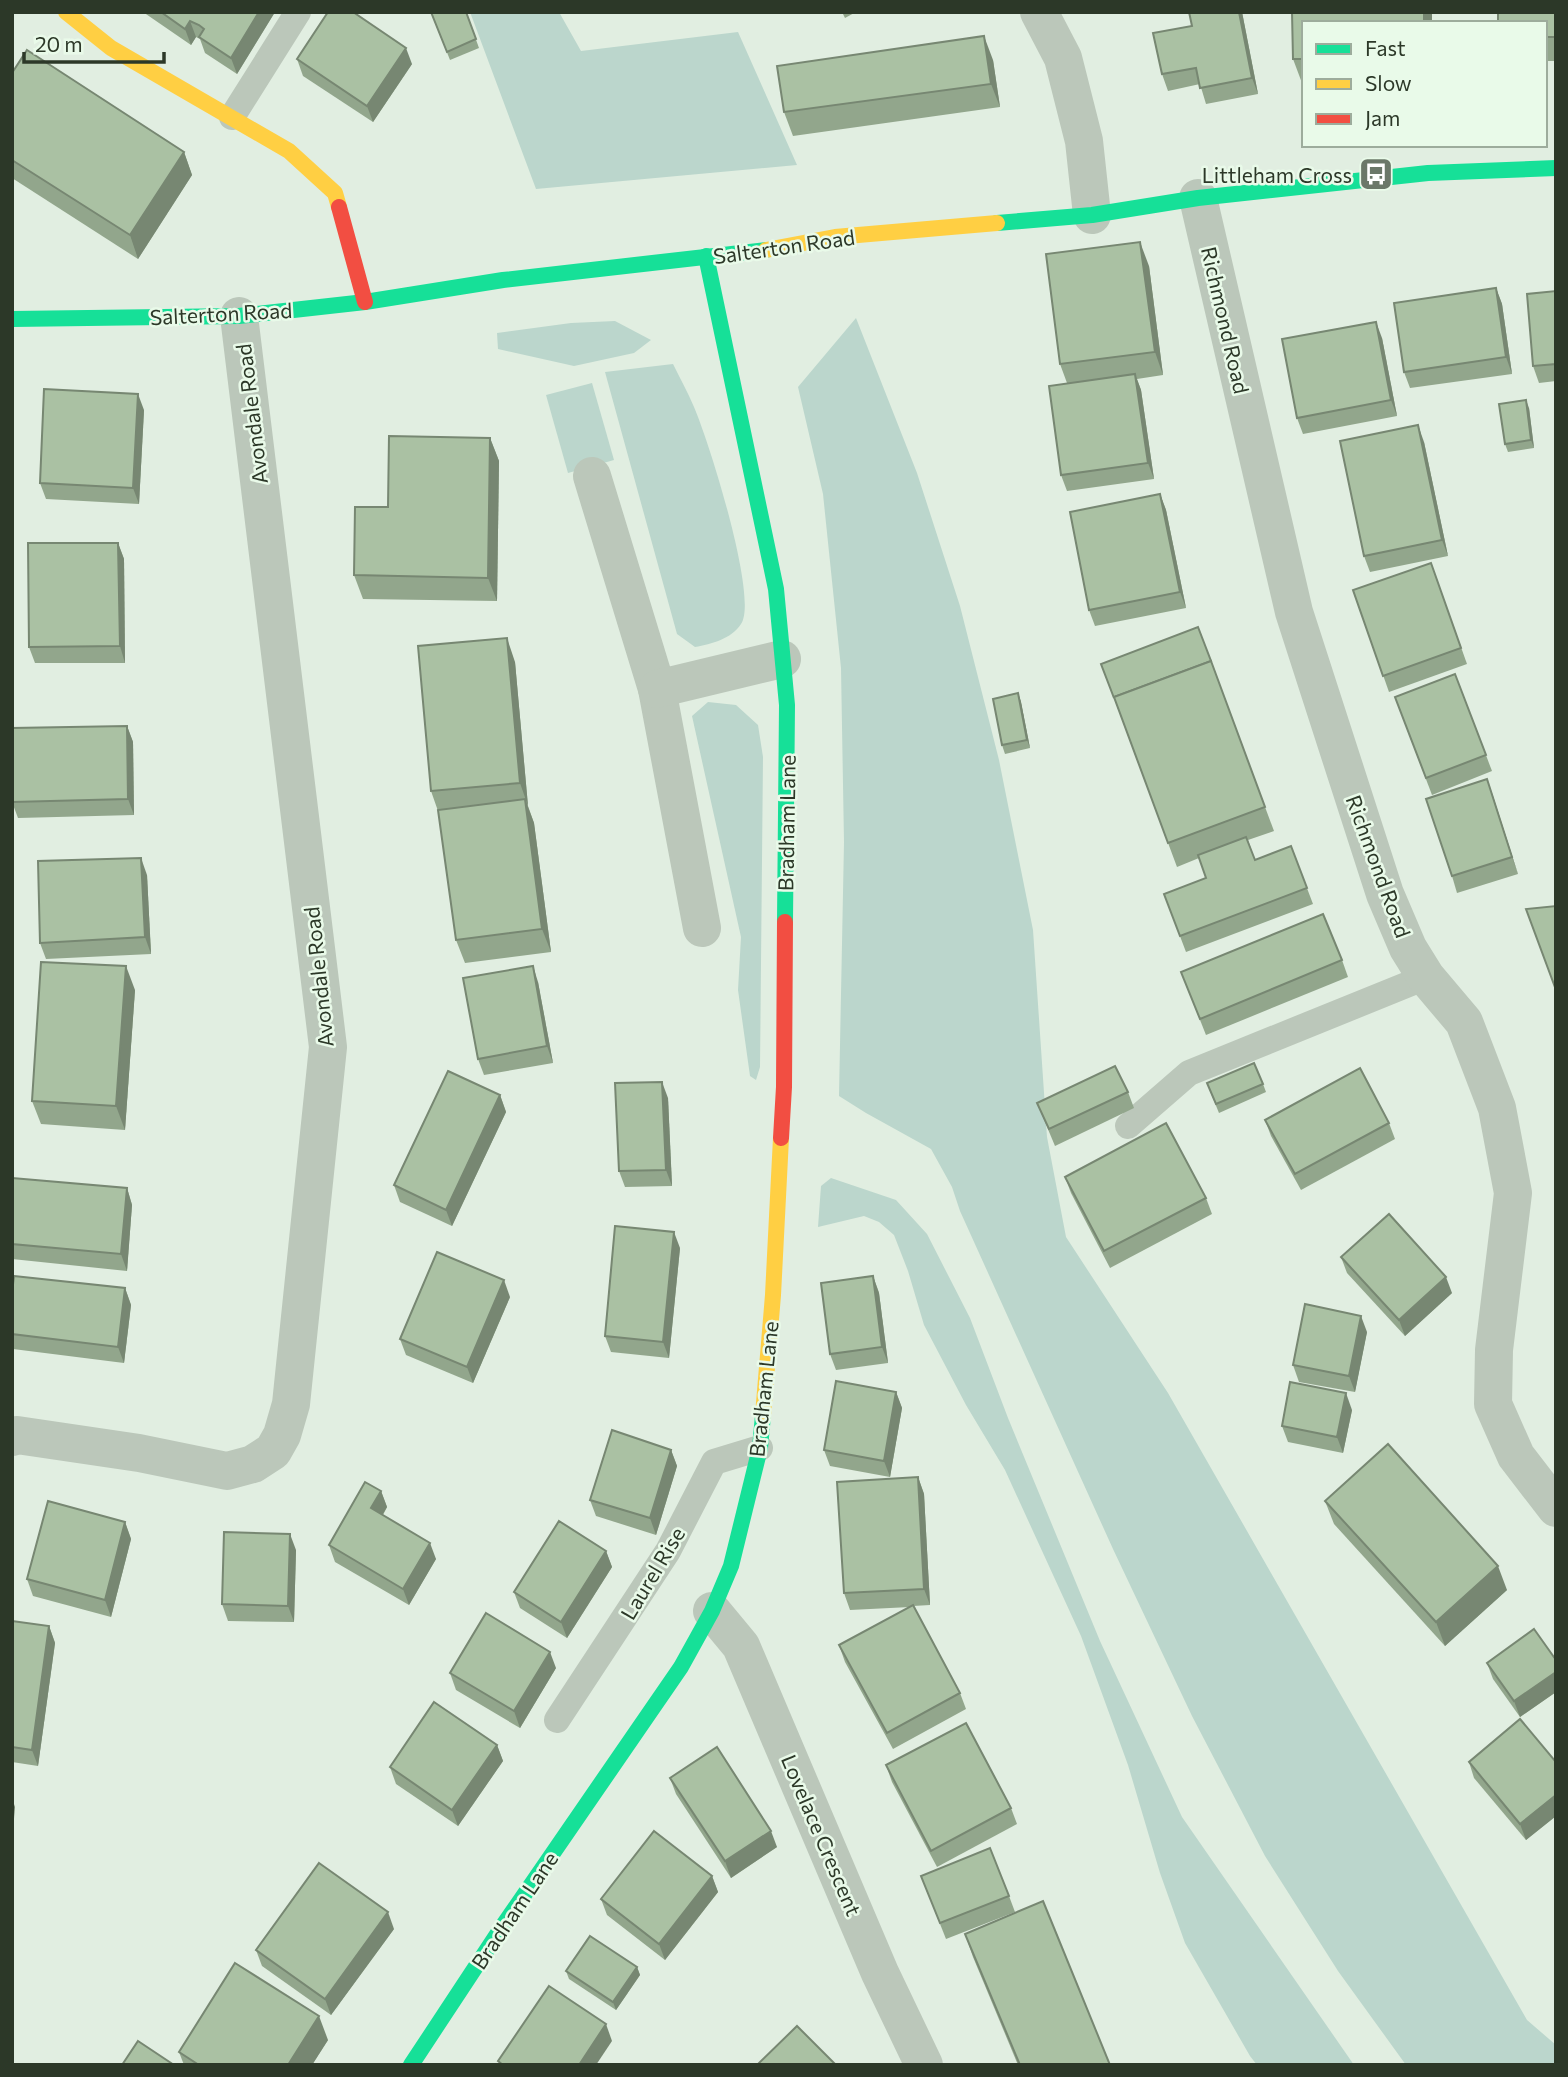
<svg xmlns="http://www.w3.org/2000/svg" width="1568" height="2077" font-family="Commissioner,sans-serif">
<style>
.green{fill:#bbd6cc}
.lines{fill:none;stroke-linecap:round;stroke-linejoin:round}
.lane{stroke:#bbc7ba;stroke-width:26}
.street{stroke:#bbc7ba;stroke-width:38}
.fast{stroke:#16e098;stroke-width:16}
.slow{stroke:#ffcf43;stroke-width:16}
.jam{stroke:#f24e42;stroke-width:16}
.wall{fill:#92a68c}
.shaded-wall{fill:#778772}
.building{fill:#aac1a3;stroke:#778772;stroke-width:2}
.labels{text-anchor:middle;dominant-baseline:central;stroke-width:5;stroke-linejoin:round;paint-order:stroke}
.poi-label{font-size:21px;fill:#2c3828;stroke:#e9fae9;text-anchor:end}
.street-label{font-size:21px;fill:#2c3828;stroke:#e9fae9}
</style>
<rect width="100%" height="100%" fill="#e1eee1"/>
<g class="green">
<path d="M470,12H559L581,51L738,32L797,165L536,189Z"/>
<path d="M856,318L917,473L960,606L999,760L1033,930L1047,1137L1066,1237L1168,1393L1527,2020L1556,2045V2065H1406L1338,1971L1265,1856L1192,1716L1113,1549L960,1211L952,1187L931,1149L866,1113L839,1096L844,842L841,668L823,494L798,387Z"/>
<path d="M615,321L651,340L634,353L574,366L498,349L497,333L571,323Z"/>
<path d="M673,364C680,378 688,393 694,407C708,439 759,599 741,624C731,639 712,644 695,647L677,634L605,372Z"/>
<path d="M592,383L614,460L568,473L546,395Z"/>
<path d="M708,702L736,705L758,725L763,757L760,1067L756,1080L750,1076L738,990L741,937L692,716Z"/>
<path d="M831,1178L896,1200L927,1234L970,1318L1008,1418L1100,1641L1182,1817L1354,2065H1257L1250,2056L1185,1943L1160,1873L1128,1765L1081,1636L1005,1470L966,1405L924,1325L908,1271L894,1235L879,1222L864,1216L818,1227L821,1186Z"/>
</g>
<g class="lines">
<g class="lane">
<path d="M232,117L298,12"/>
<path d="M1128,1126L1189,1073L1426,977"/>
<path d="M557,1720L668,1551L714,1462L760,1448"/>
</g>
<g class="street">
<path d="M1039,12L1063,58L1084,141L1092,215"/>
<path d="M1198,198L1294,612L1385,894L1408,948L1426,977L1464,1022L1497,1108L1513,1193L1494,1350L1493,1404L1516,1456L1556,1508"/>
<path d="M592,476L657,689L702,928"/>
<path d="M657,689L782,659"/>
<path d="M12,1437L17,1435L139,1453L227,1471L253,1464L273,1451L282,1435L291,1404L328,1047L239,316"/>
<path d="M712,1611L741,1646L880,1973L924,2065"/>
</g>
<g class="fast">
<path d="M997,223L1092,215L1198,198L1428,173L1556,168"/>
<path d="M706,256L776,589L787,705L785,922"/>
<path d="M12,319L239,316L365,302L503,280L766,250"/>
<path d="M411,2065L502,1927L681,1667L712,1611L731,1566L760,1448L763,1415"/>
</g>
<g class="slow">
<path d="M66,12L111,48L289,151L335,193L339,207"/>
<path d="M766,250L835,237L997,223"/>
<path d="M763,1415L773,1295L781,1138"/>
</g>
<g class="jam">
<path d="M339,207L365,302"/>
<path d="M781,1138L784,1087L785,922"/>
</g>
</g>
<g class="wall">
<path d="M143,12H275L237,74L205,53L200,39L196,37L191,45Z"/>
<path d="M431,12H466L479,48L450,60Z"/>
<path d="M842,12H856L845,18Z"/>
<path d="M1242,12L1258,94L1206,104L1200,84L1168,91L1162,74L1192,26Z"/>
<path d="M1292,12H1432V23H1304V83H1302L1293,59Z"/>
<path d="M1556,12V61H1545V23Z"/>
<path d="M297,59L412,64L373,122L303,76Z"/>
<path d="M993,60L1000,107L793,136L784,112Z"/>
<path d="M12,73L184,152L192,175L138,259L12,178Z"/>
<path d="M1149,266L1163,375L1137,379L1141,390L1154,479L1067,491L1061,475L1067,383L1060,364Z"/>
<path d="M1496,288L1502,304L1512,374L1410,388L1404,372Z"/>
<path d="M1556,291V381L1539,383L1533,366Z"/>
<path d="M1382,338L1397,416L1303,434L1297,418Z"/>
<path d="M1529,408L1534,448L1508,452L1505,444Z"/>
<path d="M144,410L139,504L46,499L40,483Z"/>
<path d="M490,438L499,461L497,601L363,599L354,575L388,507Z"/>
<path d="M1424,442L1448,556L1370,572L1364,556Z"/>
<path d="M1160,494L1166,510L1186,608L1095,626L1089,610Z"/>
<path d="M118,543L124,559L125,663H35L29,647Z"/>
<path d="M1431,563L1467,664L1389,692L1353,590Z"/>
<path d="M1198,627L1274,831L1248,840L1255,860L1291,846L1313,904L1186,952L1164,894L1206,878L1199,858L1177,867L1114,698Z"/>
<path d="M515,662L528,806L534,823L551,952L465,963L456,940L438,811L431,791Z"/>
<path d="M1455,674L1492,771L1432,795L1395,697Z"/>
<path d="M1018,693L1021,702L1030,748L1005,754L1002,745Z"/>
<path d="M127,726L133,742L134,815L18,818L12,802Z"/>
<path d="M1487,779L1518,874L1457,893L1452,876Z"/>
<path d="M147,875L151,954L46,959L40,943Z"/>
<path d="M1342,960L1348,977L1206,1035L1181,972Z"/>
<path d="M538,982L553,1063L484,1075L478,1059Z"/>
<path d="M135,990L125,1130L41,1124L32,1101Z"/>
<path d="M1263,1084L1266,1092L1219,1113L1210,1091Z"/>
<path d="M1128,1092L1134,1108L1055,1146L1037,1103Z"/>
<path d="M500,1095L506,1112L452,1226L400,1202L394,1185Z"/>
<path d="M668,1098L672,1186L625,1187L619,1171Z"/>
<path d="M1265,1120L1389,1123L1395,1139L1301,1190L1271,1136Z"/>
<path d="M1065,1177L1206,1198L1212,1214L1110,1268L1071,1193Z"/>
<path d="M12,1178L127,1188L132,1205L127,1271L12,1259Z"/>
<path d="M680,1248L669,1358L611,1352L605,1336Z"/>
<path d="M1341,1257L1452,1293L1405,1336L1347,1273Z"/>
<path d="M873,1276L879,1293L888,1363L836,1370L830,1354Z"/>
<path d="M125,1288L131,1305L124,1363L13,1349L12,1347V1293Z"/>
<path d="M510,1297L473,1383L406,1355L400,1339Z"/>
<path d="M1367,1332L1355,1392L1299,1382L1293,1365Z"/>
<path d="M896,1392L902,1408L890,1477L830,1466L824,1450Z"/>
<path d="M1352,1410L1343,1453L1288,1442L1282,1426Z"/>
<path d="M671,1450L677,1466L656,1535L596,1516L590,1500Z"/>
<path d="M918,1477L924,1494L930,1605L913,1606L960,1693L966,1709L893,1749L845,1662L839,1645L910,1607L850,1610L844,1593Z"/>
<path d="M381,1491L387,1507L383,1515L436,1559L409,1605L335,1562L329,1545Z"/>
<path d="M1325,1501L1507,1590L1445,1646L1334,1524Z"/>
<path d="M125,1522L131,1539L111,1617L33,1596L27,1579Z"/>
<path d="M296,1550L294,1622L228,1621L222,1604Z"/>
<path d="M606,1551L612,1567L567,1638L520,1608L514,1592Z"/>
<path d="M12,1621L49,1626L55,1643L38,1766L12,1762Z"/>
<path d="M1556,1660V1692L1520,1717L1493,1679L1487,1663Z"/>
<path d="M556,1668L520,1728L456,1690L450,1673Z"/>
<path d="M497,1745L503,1761L458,1826L396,1784L390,1767Z"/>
<path d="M1469,1762H1556V1816L1526,1840L1474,1778Z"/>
<path d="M886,1765L1011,1808L1017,1824L937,1867L892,1782Z"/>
<path d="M670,1778L777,1847L731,1878L676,1794Z"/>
<path d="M712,1876L718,1892L665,1960L607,1915L601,1899Z"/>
<path d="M921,1876L1009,1896L1015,1912L946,1939Z"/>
<path d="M394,1929L331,2015L262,1966L256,1950Z"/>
<path d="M965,1934L1110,2065H1018L973,1957Z"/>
<path d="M637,1967L640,1975L616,2010L569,1979L566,1971Z"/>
<path d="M328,2040L312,2065H184L179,2052Z"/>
</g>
<g class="shaded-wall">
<path d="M259,12H275L237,74L231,58Z"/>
<path d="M1239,12H1242L1258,94L1252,78Z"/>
<rect x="1424" y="12" width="8" height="11"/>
<path d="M190,21L196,37L191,45L185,29Z"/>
<path d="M984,36L993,60L1000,107L991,84Z"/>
<path d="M406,48L412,64L373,122L367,106Z"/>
<path d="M184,152L192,175L138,259L130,235Z"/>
<path d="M1140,242L1149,266L1163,375L1155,352Z"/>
<path d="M1496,288L1502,304L1512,374L1506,357Z"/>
<path d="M1376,322L1382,338L1397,416L1391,400Z"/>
<path d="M1135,374L1141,390L1154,479L1148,463Z"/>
<path d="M138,394L144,410L139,504L133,488Z"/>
<path d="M1526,400L1529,408L1534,448L1531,440Z"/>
<path d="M1418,425L1424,442L1448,556L1442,540Z"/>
<path d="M490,438L499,461L497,601L488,578Z"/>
<path d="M1160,494L1166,510L1186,608L1180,592Z"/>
<path d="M118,543L124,559L125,663L120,646Z"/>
<path d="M507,638L515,662L528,806L520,783Z"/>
<path d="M1018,693L1021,702L1030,748L1027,740Z"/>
<path d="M127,726L133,742L134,815L128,799Z"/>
<path d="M1487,779L1493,796L1518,874L1512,857Z"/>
<path d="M525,799L534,823L551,952L542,929Z"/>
<path d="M141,858L147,875L151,954L145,937Z"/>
<path d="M126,966L135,990L125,1130L116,1106Z"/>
<path d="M533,966L538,982L553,1063L547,1046Z"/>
<path d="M662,1082L668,1098L672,1186L666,1170Z"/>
<path d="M500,1095L506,1112L452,1226L446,1210Z"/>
<path d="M127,1188L132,1205L127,1271L121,1254Z"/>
<path d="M674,1232L680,1248L669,1358L663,1342Z"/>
<path d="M873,1276L879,1293L888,1363L882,1347Z"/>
<path d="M1446,1277L1452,1293L1405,1336L1399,1320Z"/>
<path d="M504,1280L510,1297L473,1383L467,1367Z"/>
<path d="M125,1288L131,1305L124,1363L118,1347Z"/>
<path d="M1361,1316L1367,1332L1355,1392L1349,1376Z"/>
<path d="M896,1392L902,1408L890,1477L884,1461Z"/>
<path d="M1346,1393L1352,1410L1343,1453L1337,1437Z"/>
<path d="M671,1450L677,1466L656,1535L650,1518Z"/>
<path d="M918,1477L924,1494L930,1605L924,1589Z"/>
<path d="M381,1491L387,1507L377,1524L371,1508Z"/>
<path d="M125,1522L131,1539L111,1617L105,1600Z"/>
<path d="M290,1534L296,1550L294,1622L288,1606Z"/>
<path d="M430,1543L436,1559L409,1605L403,1589Z"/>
<path d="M606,1551L612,1567L567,1638L561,1622Z"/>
<path d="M1498,1566L1507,1590L1445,1646L1436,1622Z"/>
<path d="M49,1626L55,1643L38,1766L32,1750Z"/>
<path d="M550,1652L556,1668L520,1728L514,1711Z"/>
<path d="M1556,1672V1692L1520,1717L1514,1701Z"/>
<path d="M497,1745L503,1761L458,1826L452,1810Z"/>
<path d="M1556,1795V1816L1526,1840L1520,1824Z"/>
<path d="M12,1798L15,1807L13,1830H12Z"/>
<path d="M771,1831L777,1847L731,1878L725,1861Z"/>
<path d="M712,1876L718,1892L665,1960L659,1944Z"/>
<path d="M388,1912L394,1929L331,2015L325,1999Z"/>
<path d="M637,1967L640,1975L616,2010L613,2002Z"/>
<path d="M319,2016L328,2040L312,2065H288Z"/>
<path d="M606,2024L612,2041L596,2065H579Z"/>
</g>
<g class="building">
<path d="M161,12H259L231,58L199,37L204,29L199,25L190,21L185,29Z"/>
<path d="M328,12H353L406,48L367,106L297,59Z"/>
<path d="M431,12H466L476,39L447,52Z"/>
<path d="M1189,12H1239L1252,78L1200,88L1196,68L1162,74L1153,33L1192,26Z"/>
<path d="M1292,12H1424V23H1304V59H1293Z"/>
<path d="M1498,12H1556V37H1545V23H1498Z"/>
<path d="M984,36L991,84L784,112L777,66Z"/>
<path d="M27,50L184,152L130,235L12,160V73Z"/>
<path d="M1140,242L1155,352L1060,364L1046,254Z"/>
<path d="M1496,288L1506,357L1404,372L1394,303Z"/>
<path d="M1556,291V364L1533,366L1527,294Z"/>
<path d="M1376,322L1391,400L1297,418L1282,339Z"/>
<path d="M1135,374L1148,463L1061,475L1049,386Z"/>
<path d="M44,389L138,394L133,488L40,483Z"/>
<path d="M1526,400L1531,440L1505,444L1499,404Z"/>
<path d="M1418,425L1442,540L1364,556L1340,441Z"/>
<path d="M389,436L490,438L488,578L354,575L355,507H388Z"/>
<path d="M1160,494L1180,592L1089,610L1070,512Z"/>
<path d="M28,543H118L120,646L29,647Z"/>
<path d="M1431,563L1461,648L1383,676L1353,590Z"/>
<path d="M1198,627L1211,661L1114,697V698L1101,664Z"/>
<path d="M507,638L520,783L431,791L418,646Z"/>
<path d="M1211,661L1265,807L1168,843L1114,697Z"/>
<path d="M1455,674L1486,755L1426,778L1395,697Z"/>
<path d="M1018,693L1027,740L1002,745L993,699Z"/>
<path d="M127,726L128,799L12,802V728Z"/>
<path d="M1487,779L1512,857L1452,876L1426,799Z"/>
<path d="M525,799L542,929L456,940L438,810Z"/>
<path d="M1246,837L1255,860L1291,846L1307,888L1180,936L1164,894L1206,878L1198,855Z"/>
<path d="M141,858L145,937L40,943L38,861Z"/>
<path d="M1556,906V990L1526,909Z"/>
<path d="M1323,914L1342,960L1200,1019L1181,972Z"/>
<path d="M41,962L126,966L116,1106L32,1101Z"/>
<path d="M533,966L547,1046L478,1059L463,978Z"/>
<path d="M1254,1063L1263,1084L1216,1104L1207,1083Z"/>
<path d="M1115,1066L1128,1092L1049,1129L1037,1103Z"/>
<path d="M1360,1068L1389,1123L1295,1174L1265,1120Z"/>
<path d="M448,1071L500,1095L446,1210L394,1185Z"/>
<path d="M662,1082L666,1170L619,1171L615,1083Z"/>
<path d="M1166,1123L1206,1198L1104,1251L1065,1177Z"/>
<path d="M12,1178L127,1188L121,1254L12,1244Z"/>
<path d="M1389,1214L1446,1277L1399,1320L1341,1257Z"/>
<path d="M615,1226L674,1232L663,1342L605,1336Z"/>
<path d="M437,1252L504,1280L467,1367L400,1339Z"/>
<path d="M14,1276L125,1288L118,1347L12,1334V1293Z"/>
<path d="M873,1276L882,1347L830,1354L821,1283Z"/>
<path d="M1305,1304L1361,1316L1349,1376L1293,1365Z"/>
<path d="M836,1381L896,1392L884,1461L824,1450Z"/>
<path d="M1290,1382L1346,1393L1337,1437L1282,1426Z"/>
<path d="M612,1430L671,1450L650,1518L590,1500Z"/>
<path d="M1388,1444L1498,1566L1436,1622L1325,1501Z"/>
<path d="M918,1477L924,1589L844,1593L837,1482Z"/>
<path d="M365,1482L381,1491L371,1508L430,1543L403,1589L329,1545Z"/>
<path d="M48,1501L125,1522L105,1600L27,1579Z"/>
<path d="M559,1521L606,1551L561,1622L514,1592Z"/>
<path d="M224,1532L290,1534L288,1606L222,1604Z"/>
<path d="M913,1605L960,1693L887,1733L839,1645Z"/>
<path d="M486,1613L550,1652L514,1711L450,1673Z"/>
<path d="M12,1621L49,1626L32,1750L12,1747Z"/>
<path d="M1534,1629L1556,1660V1672L1514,1701L1487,1663Z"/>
<path d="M434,1702L497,1745L452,1810L390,1767Z"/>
<path d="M1520,1719L1556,1762V1795L1520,1824L1469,1762Z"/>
<path d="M966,1723L1011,1808L931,1851L886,1765Z"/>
<path d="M717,1747L771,1831L725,1861L670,1778Z"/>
<path d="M654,1831L712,1876L659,1944L601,1899Z"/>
<path d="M990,1848L1009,1896L940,1923L921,1876Z"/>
<path d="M319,1863L388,1912L325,1999L256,1950Z"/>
<path d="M1043,1901L1110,2065H1020L965,1934Z"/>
<path d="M590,1936L637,1967L613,2002L566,1971Z"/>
<path d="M235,1963L319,2016L288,2065H199L179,2052Z"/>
<path d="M549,1986L606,2024L579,2065H503L498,2061Z"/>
<path d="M797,2026L836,2065H757Z"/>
<path d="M138,2041L174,2065H122Z"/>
</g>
<defs>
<g id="bus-square" transform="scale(1.75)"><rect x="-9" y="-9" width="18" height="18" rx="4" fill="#6b7869" stroke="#e9fae9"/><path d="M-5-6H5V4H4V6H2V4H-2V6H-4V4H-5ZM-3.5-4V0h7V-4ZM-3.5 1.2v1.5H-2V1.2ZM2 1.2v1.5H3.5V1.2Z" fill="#fff"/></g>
</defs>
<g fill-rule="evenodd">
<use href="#bus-square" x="1376" y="174"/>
</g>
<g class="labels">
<g class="poi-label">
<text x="1352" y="174">Littleham Cross</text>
</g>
<g class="street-label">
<text transform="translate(784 246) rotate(-8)">Salterton Road</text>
<text transform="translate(221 313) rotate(-3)">Salterton Road</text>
<text transform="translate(1226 320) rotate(77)">Richmond Road</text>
<text transform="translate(251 414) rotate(-97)">Avondale Road</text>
<text transform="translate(786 823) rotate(-89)">Bradham Lane</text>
<text transform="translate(1379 866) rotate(70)">Richmond Road</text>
<text transform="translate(318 977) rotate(-96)">Avondale Road</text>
<text transform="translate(763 1389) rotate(-84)">Bradham Lane</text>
<text transform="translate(652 1573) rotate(-59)">Laurel Rise</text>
<text transform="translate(822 1835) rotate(67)">Lovelace Crescent</text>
<text transform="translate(514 1910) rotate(-56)">Bradham Lane</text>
</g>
</g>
<rect width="1568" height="2077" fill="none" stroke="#2c3828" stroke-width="28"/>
<rect x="1302" y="21" width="245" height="126" fill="#e9fae9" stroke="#9dac9c" stroke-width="2"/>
<rect x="1316" y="44" width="35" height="10" fill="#16e098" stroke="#9dac9c" stroke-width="2"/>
<text x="1365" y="56" font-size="21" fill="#2c3828">Fast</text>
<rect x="1316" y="79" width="35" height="10" fill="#ffcf43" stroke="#9dac9c" stroke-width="2"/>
<text x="1365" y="91" font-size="21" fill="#2c3828">Slow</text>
<rect x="1316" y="114" width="35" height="10" fill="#f24e42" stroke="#9dac9c" stroke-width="2"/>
<text x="1365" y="126" font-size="21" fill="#2c3828">Jam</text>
<path d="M24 52v10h140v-10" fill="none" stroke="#2c3828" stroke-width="3.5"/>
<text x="35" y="52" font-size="21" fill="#2c3828" stroke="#e9fae9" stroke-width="5" paint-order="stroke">20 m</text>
</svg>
